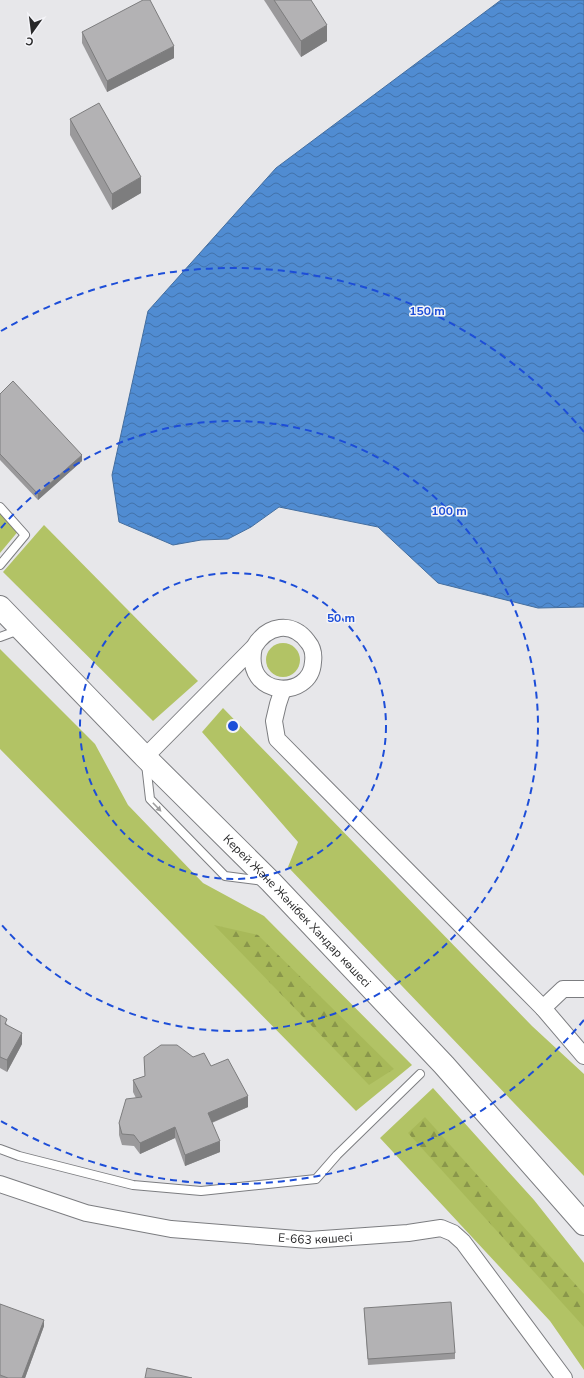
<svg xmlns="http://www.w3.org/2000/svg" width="584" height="1378" font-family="'Nunito Sans',sans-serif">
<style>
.green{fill:#b2c365}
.forest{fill:url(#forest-firs)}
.water{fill:url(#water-waves);stroke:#446e9f}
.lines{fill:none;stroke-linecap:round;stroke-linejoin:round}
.lane-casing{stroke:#7c7d80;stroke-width:10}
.street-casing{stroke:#7c7d80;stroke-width:18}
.secondary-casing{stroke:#7c7d80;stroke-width:24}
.lane{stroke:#fff;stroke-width:8}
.street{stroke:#fff;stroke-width:16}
.secondary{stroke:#fff;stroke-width:22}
.wall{fill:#9a999b}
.shaded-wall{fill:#7d7d7e}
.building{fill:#b3b2b4;stroke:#7d7d7e}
.oneway{fill:#9e9e9f}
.ring{fill:none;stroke:#1d4ed8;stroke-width:2;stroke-dasharray:7 5}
.labels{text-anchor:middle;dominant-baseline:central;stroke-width:3;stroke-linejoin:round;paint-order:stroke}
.street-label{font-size:12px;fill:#282829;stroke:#f4f4f8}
.centre{fill:#1d4ed8;stroke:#f4f4f8;stroke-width:2}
.ring-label{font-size:12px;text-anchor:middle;font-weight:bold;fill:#1d4ed8;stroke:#f4f4f8;stroke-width:3;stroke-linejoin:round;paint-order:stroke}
</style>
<defs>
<pattern id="forest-firs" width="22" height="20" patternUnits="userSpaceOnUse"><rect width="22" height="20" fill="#a8b959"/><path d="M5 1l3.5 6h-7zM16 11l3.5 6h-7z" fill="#89964a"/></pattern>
<pattern id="water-waves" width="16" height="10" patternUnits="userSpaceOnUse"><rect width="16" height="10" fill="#508cd2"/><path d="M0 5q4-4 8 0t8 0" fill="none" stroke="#4272aa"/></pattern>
</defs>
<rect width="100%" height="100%" fill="#e7e7ea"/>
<g class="green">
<path d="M0,507L20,529L0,553Z"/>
<path d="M44,525L198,681L153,721L3,572Z"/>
<circle cx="283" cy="660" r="17"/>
<path d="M0,649L95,744L128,805L203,883L264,916L412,1065L356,1111L0,749Z"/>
<path d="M223,708L532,1026L584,1074V1176L288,867L298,842L202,732Z"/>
<path d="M433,1088L534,1200L584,1263V1370L550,1321L380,1138Z"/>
</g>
<g class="forest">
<path d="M214,925L258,935L394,1069L369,1085Z"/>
<path d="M425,1117L584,1294V1327L408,1133Z"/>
</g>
<path class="water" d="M501,0H584V607L538,608L438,583L378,527L279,507L251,527L228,539L201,540L173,545L119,522L112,475L148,311L276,168Z"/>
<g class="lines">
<g class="lane-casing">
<g id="lane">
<path d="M0,507L25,535L0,565"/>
<path d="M0,637L19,630"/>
<path d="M146,764L150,799L225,876L264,881"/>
<path d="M0,1149L19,1156L133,1185L201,1191L316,1179L337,1155L420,1074"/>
</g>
</g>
<g class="street-casing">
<g id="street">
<path d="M283,689L278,704L274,721L277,739L543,1008L584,1056"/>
<path d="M145,757L254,647C267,625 292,620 308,642C313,648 314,655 313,662C311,701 242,698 254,647"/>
<path d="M543,1008L563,989H584"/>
<path id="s1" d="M0,1184L86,1213L171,1229L309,1240L408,1233L441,1228L453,1233L463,1242L564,1378"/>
</g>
</g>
<g class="secondary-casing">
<g id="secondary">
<path id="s2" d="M0,607L145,757L271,882L444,1065L584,1224"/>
</g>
</g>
<use href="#lane" class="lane"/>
<use href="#street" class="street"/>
<use href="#secondary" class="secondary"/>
</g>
<g class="wall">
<path d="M264,0H311L327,41L301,57Z"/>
<path d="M82,32L174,58L107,92L82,43Z"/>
<path d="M70,119L141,193L112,210L70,135Z"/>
<path d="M0,394L82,461L38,500L0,460Z"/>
<path d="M0,1015L22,1044L7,1072L0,1068Z"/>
<path d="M144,1057H193L211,1066L248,1107L212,1123L220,1152L185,1166L175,1138L140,1154L134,1146L122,1145L119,1135V1123L136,1098L133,1092V1080L145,1076Z"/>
<path d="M0,1304L44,1326L25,1378H0Z"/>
<path d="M364,1308L455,1353V1359L368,1365Z"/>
</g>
<g class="shaded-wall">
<path d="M327,25V41L301,57V41Z"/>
<path d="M174,46V58L107,92V81Z"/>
<path d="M141,177V193L112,210V194Z"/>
<path d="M82,455V461L38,500V494Z"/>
<path d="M22,1033V1044L7,1072V1060Z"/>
<path d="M248,1096V1107L208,1124V1113Z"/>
<path d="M175,1127V1138L140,1154V1143Z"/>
<path d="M220,1141V1152L185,1166V1155Z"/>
<path d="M44,1320V1326L25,1378H22Z"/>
</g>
<g class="building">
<path d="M143,0H150L174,46L107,81L82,32Z"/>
<path d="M274,0H311L327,25L301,41Z"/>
<path d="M99,103L141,177L112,194L70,119Z"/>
<path d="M13,381L82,455L38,494L0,454V394Z"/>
<path d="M0,1015L7,1019L5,1024L22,1033L7,1060L0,1057Z"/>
<path d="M161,1045H177L193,1057L204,1053L211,1066L228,1059L248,1096L208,1113L220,1141L185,1155L175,1127L140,1143L134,1135L122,1134L119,1123L126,1099L142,1097L133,1080L145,1076L144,1057Z"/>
<path d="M451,1302L455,1353L368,1359L364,1308Z"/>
<path d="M0,1304L44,1320L22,1378H8L0,1375Z"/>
<path d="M147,1368L192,1378H145Z"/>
</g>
<defs><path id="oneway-solid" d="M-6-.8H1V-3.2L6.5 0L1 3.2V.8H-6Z"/></defs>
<use class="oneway" href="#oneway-solid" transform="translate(157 807) rotate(46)"/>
<g class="ring">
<circle cx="233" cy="726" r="153"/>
<path d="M1 528A305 305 0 1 1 1 924"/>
<path d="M584 1020A458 458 0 0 1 1 1121M1 331A458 458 0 0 1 584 432"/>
</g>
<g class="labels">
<g class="street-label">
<text stroke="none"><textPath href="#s2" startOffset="425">Керей Және Жәнібек Хандар көшесі</textPath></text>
<text stroke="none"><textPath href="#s1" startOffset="322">Е-663 көшесі</textPath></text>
</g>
</g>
<circle cx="233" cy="726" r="6" class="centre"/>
<g class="ring-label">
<text x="427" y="315">150 m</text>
<text x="449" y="515">100 m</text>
<text x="341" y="622">50 m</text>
</g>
<g transform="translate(32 32) rotate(194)" stroke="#f4f4f8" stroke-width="3" paint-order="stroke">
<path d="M0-3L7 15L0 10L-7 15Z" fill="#282829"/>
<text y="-6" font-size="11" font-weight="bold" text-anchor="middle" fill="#282829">С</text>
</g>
</svg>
